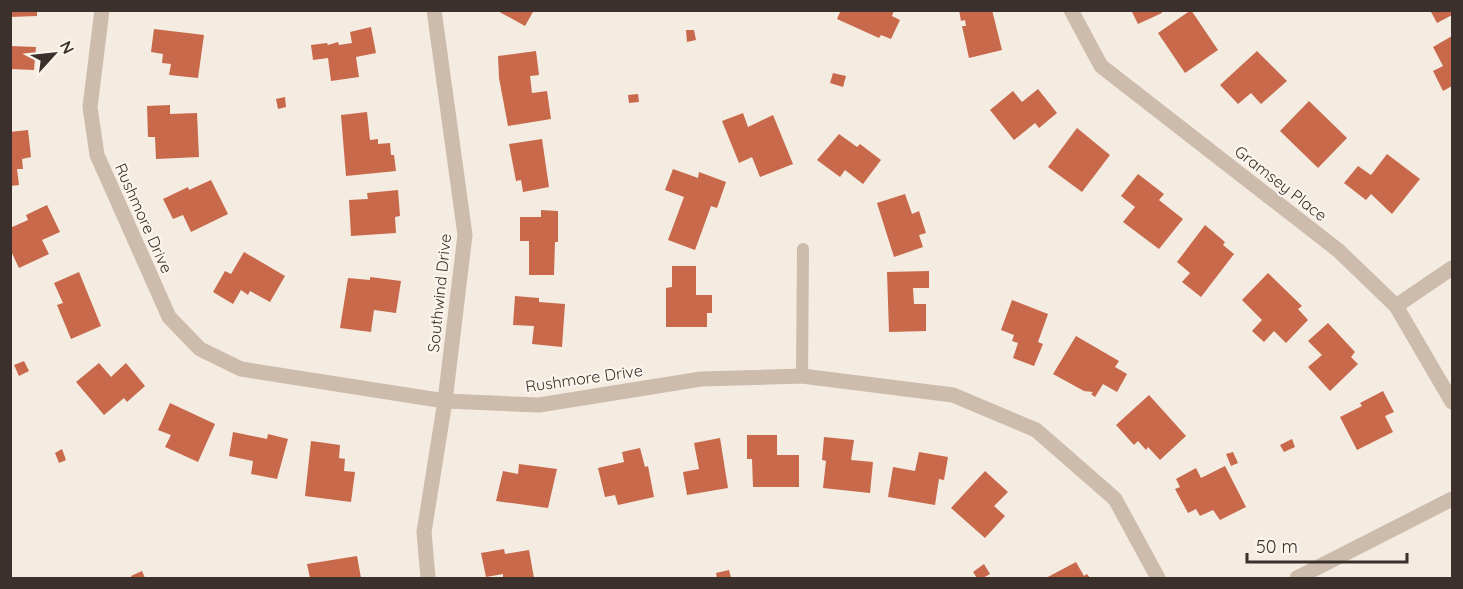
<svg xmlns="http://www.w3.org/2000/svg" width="1463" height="589" font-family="Quicksand,sans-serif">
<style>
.building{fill:#c8694b}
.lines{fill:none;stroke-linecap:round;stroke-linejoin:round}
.service{stroke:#cdbbac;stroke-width:12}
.minor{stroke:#cdbbac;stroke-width:15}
.tertiary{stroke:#cdbbac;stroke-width:15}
.labels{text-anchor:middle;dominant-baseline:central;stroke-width:4.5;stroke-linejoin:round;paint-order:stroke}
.street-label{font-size:16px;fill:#3b302b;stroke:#fbf5ee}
</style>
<rect width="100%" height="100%" fill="#f4ebe1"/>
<g class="building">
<path d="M10,10H37V16L10,17Z"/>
<path d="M496,10H534L525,26Z"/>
<path d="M841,10H894L892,16L900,20L891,39L881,35L879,38L837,19Z"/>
<path d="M959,10H992L1002,50L969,58L962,26H966L965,20L961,21Z"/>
<path d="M1131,10H1161L1162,13L1138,24Z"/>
<path d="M1191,10L1218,50L1185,73L1158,33Z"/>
<path d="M1430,10H1452V15L1437,23Z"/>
<path d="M371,27L376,53L356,57L359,77L331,81L328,58L313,60L311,45L327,43L328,45L338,42L339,45L352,43L350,32Z"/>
<path d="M154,29L204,35L198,78L169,75L171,64L162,63L163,54L151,52Z"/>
<path d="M686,30H694L696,40L687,42Z"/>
<path d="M1452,36V86L1443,91L1433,71L1443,66L1433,47Z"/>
<path d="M10,46L36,47L34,70L10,69Z"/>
<path d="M536,51L539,75L530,76L532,93L547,91L551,119L508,126L499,78L498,56Z"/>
<path d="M1257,51L1287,81L1261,104L1251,93L1238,104L1220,85Z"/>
<path d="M833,73L846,76L843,87L830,83Z"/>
<path d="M1038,89L1057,113L1039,128L1035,123L1014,140L990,110L1013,91L1022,102Z"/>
<path d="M638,94L639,102L629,103L628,95Z"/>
<path d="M285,97L286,107L278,109L276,99Z"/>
<path d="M1309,101L1347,138L1318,168L1280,131Z"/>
<path d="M170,105V114L197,113L199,157L156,159L155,137H148L147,106Z"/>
<path d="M367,112L370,140L378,139V144L390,143L391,155H394L396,171L346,176L341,115Z"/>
<path d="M743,113L748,127L773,115L793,164L760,177L752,157L739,163L722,121Z"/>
<path d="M1077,128L1110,155L1082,192L1048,167Z"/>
<path d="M28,130L31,157L22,159L23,169H17L19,185L10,186V132Z"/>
<path d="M839,134L857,147L860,144L881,160L863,184L845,170L840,177L817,160Z"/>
<path d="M542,139L549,187L523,192L521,180L516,181L509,144Z"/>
<path d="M1387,154L1420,179L1392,214L1371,194L1366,200L1344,183L1358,166L1371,175Z"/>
<path d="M673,169L698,178L699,172L726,182L717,208L711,206L695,250L668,240L684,197L665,190Z"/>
<path d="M1138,174L1164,194L1159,200L1183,219L1159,249L1123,222L1135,207L1121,196Z"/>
<path d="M211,180L228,214L191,232L183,215L173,219L163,199L188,187L189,190Z"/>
<path d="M398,190L400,216L395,217L396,233L351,236L349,200L368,199L367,193Z"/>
<path d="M905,194L912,214L919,211L926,233L919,235L923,247L894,257L877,203Z"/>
<path d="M47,205L60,232L42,240L49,254L19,268L10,249V228L28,220L26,215Z"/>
<path d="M541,210L558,211V242H555L554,275H529V241H520V217H541Z"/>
<path d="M1205,225L1225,242L1223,245L1234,254L1201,297L1182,282L1190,273L1177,262Z"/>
<path d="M244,252L285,276L270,302L250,291L248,295L241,290L233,304L213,292L225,271L231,274Z"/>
<path d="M672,266H696V295H712V313H707V327H666V288L672,287Z"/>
<path d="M929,271V288H913L914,304H926V331L889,332L887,272Z"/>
<path d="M79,272L101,326L71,339L57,305L63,303L54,283Z"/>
<path d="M1268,273L1302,306L1298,309L1308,320L1286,343L1274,331L1264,342L1252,331L1262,320L1242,300Z"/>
<path d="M370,277L401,281L396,313L374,310L371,332L340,328L348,278L370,280Z"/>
<path d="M515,296L539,298V302L565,304L562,347L532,344L534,326L513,325Z"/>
<path d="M1012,300L1048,314L1038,342L1043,344L1034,366L1013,358L1018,343L1012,341L1014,335L1001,330Z"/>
<path d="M1328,323L1355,352L1351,357L1358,364L1330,391L1308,367L1322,355L1308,341Z"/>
<path d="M1076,336L1119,361L1115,367L1127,374L1117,392L1103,384L1095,397L1091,394L1093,392L1084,391L1053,374Z"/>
<path d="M24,361L29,371L19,376L14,365Z"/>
<path d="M99,363L111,377L126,363L145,386L127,402L124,398L104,415L76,382Z"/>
<path d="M1383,391L1394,412L1385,416L1393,432L1357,450L1340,417L1362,406L1360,403Z"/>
<path d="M1149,395L1186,436L1160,460L1148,447L1146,450L1138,441L1134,445L1116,425Z"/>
<path d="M170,403L215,424L198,462L165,447L171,435L158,430Z"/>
<path d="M233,432L267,439L268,434L288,439L277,479L251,474L253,461L229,456Z"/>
<path d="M747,435H777V455H799V487H753L752,459H747Z"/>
<path d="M824,437L854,440L851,460L873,462L870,493L823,488L826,461L822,460Z"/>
<path d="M720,438L728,488L687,495L683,472L699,469L694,443Z"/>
<path d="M1292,439L1295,447L1284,452L1280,445Z"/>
<path d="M311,441L340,445L339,458L345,459L344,471L355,472L351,502L305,496Z"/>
<path d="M640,448L645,467L648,466L654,497L618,505L615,495L605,497L598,468L624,462L622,452Z"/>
<path d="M62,449L66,460L59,463L55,453Z"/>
<path d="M919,452L948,457L944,480L939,479L935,505L888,497L893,467L915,471Z"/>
<path d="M1233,452L1238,463L1231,466L1226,454Z"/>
<path d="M519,464L557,469L548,508L496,501L503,471L518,474Z"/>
<path d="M1225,466L1246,507L1220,520L1213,510L1200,516L1196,509L1188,513L1175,489L1180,487L1176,479L1196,468L1201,478Z"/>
<path d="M985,471L1008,492L994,506L1005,516L985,538L951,508Z"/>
<path d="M504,549L505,554L529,550L534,578H503V574L486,577L481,553Z"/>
<path d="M357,556L361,578H310L307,564Z"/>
<path d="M1076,562L1084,576L1087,574L1090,578H1046Z"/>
<path d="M984,564L990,574L983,578H977L973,572Z"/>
<path d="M729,570L731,578H717L716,573Z"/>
<path d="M142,571L145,578H132L131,576Z"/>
</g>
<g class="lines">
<path class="service" d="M802,376L803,249"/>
<g class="minor">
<path d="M102,10L90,107L97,155L169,317L200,349L241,369L445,401L539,405L701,379L802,376L953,395L1036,430L1115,499L1158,578"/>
<path d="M1071,10L1101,66L1339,251L1396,306L1452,402"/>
<path d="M1396,306L1452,268"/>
<path d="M428,578L424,532L445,401L465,235L434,10"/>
</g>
<path class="tertiary" d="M1297,578L1452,499"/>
</g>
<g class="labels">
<g class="street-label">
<text transform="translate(1281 183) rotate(38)">Gramsey Place</text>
<text transform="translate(144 218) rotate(66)">Rushmore Drive</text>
<text transform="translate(439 293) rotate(-84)">Southwind Drive</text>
<text transform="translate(584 378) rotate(-8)">Rushmore Drive</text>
</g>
</g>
<rect width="1463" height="589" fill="none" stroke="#3b302b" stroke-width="24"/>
<g transform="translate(54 54) rotate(63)" stroke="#fbf5ee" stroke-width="4.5" paint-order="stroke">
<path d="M0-4.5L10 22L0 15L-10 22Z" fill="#3b302b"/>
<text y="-9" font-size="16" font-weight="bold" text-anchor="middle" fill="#3b302b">N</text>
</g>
<path d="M1247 553v9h160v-9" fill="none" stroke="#3b302b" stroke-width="3"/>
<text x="1256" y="553" font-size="18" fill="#3b302b" stroke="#fbf5ee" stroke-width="4.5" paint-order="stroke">50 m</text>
</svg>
